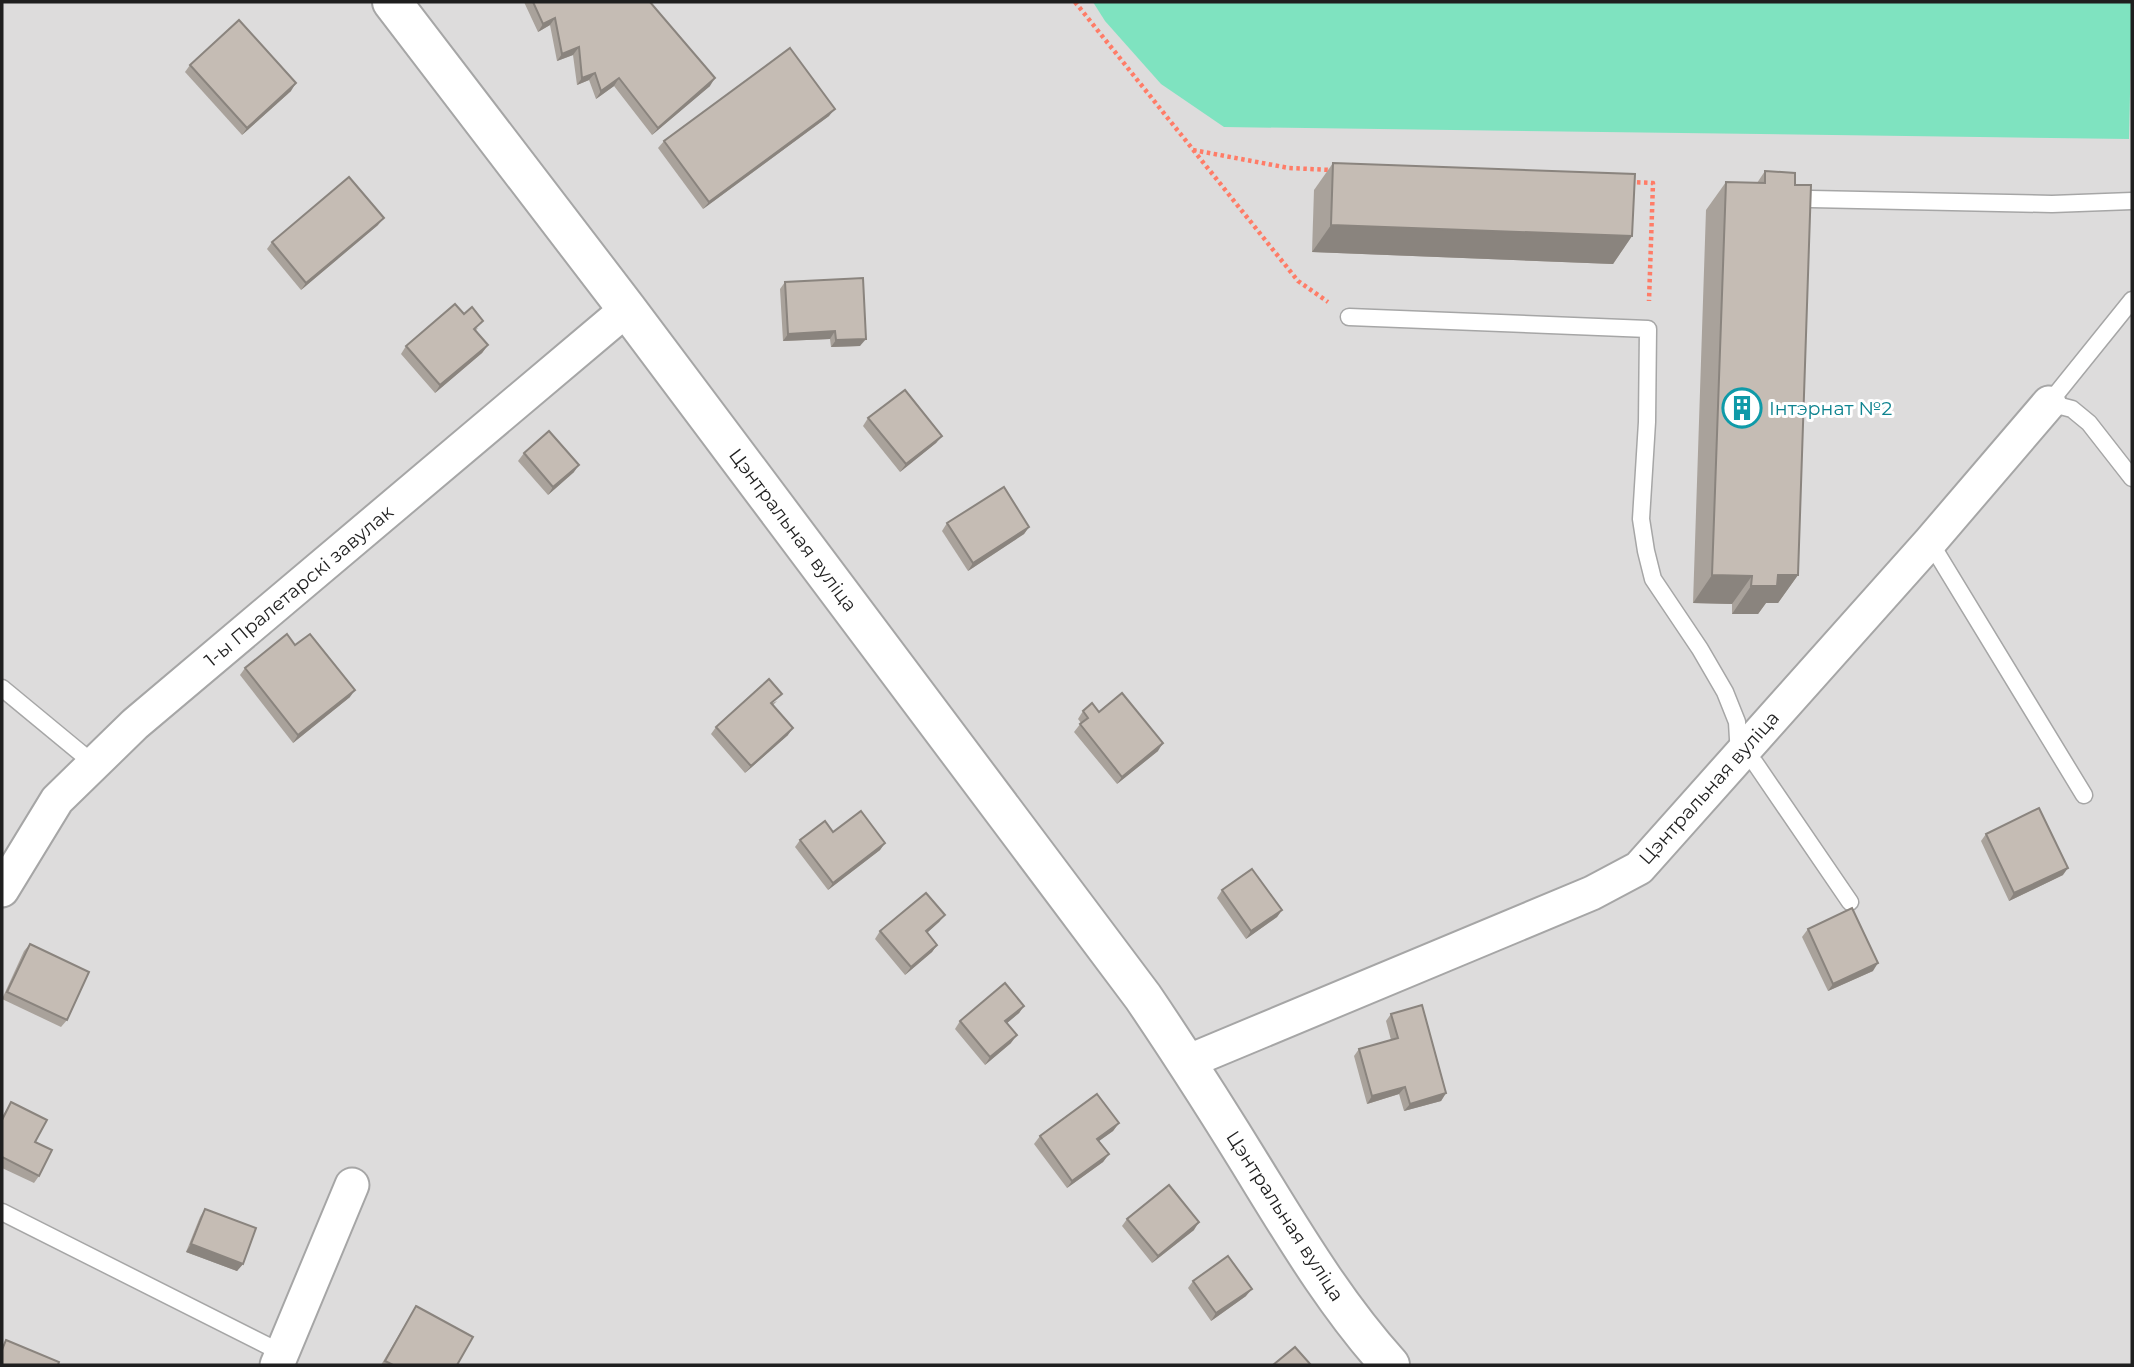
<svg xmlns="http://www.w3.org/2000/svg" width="2134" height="1367" font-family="Montserrat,sans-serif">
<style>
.residential{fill:#dddcdc}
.pitch{fill:#7fe3c0}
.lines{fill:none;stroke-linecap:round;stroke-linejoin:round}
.service-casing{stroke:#a6a6a6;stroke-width:19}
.minor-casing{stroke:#a6a6a6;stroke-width:37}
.tertiary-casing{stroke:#a6a6a6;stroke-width:42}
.path{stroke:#ff7c67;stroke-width:4.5;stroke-dasharray:3.5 3.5;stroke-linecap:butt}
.service{stroke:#fff;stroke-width:16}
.minor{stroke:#fff;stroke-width:33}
.tertiary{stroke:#fff;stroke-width:38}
.wall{fill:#a9a29b}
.shaded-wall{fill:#8a847e}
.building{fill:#c5bcb4;stroke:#8a847e;stroke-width:2}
.labels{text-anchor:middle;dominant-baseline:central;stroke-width:6;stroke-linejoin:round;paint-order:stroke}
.culture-label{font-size:19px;fill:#0d838f;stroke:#fff;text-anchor:start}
.street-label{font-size:19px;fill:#1f1f1f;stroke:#fff}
</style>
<rect width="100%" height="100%" fill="#f0ede5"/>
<rect class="residential" x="2" y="2" width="2130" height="1363"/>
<path class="pitch" d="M1093,2H2132L2129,139L1224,127L1161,84L1105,21Z"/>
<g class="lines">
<g class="service-casing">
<g id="service">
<path d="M1811,199L2052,204L2132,201"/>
<path d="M2132,300L2049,403L2072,409L2089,423L2132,478"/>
<path d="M1349,317L1648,329L1647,422L1641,519L1646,551L1653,579L1700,649L1725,692L1737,722L1739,756L1755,763L1850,902"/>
<path d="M1930,542L2084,795"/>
<path d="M2,688L94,764"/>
<path d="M2,1212L282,1353"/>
</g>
</g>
<g class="minor-casing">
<g id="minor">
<path d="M2,890L57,800L135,724L627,309"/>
<path d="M1187,1062L1592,893L1639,868L1930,542L2049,403"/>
<path d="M277,1365L352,1185"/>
</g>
</g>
<g class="tertiary-casing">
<path id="tertiary" d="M392,2L627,309L1143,997C1185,1059 1225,1122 1264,1186C1302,1248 1341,1311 1390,1365"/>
</g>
<g class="path">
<path d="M1075,2L1298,281L1328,302"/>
<path d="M1193,150L1289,168L1331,170"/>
<path d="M1630,182L1653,183L1649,301"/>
</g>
<use href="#service" class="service"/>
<use href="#minor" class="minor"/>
<use href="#tertiary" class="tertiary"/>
</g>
<g class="wall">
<path d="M524,2H650L710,86L652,135L614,86L596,99L589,80L577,85L573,55L557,61L550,25L538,32Z"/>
<path d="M190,65L291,91L242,135L185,72Z"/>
<path d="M829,116L703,209L658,148L664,141Z"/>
<path d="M1333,163L1632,236L1613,264L1312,252L1314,190Z"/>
<path d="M1765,171L1795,185L1798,575L1778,603H1766L1758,614H1732V604L1693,603L1706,210L1726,182L1757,183Z"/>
<path d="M378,225L301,290L267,249L272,242Z"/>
<path d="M785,282L860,346L831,347L830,339L783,341L780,289Z"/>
<path d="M478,328L475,331L488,345L482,353L435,393L401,354L406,346Z"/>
<path d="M868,418L942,436L936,443L900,472L863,426Z"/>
<path d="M524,453L574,472L548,495L518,461Z"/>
<path d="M947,523L1029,527L1024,534L968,571L942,531Z"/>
<path d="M295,645L350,697L293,743L240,675L245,668Z"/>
<path d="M777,701L773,705L788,735L745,773L711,734L716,727Z"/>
<path d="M1083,711L1099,712L1158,751L1117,784L1074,732L1081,723L1078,719Z"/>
<path d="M833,832L885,843L880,850L828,890L795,847L800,840Z"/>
<path d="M1986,834L2063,875L2009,901L1981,841Z"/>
<path d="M1222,890L1282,910L1277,917L1246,939L1217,898Z"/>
<path d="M945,915L939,922L927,933L937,945L932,952L905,975L875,939L880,931Z"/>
<path d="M1808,929L1873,971L1828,991L1802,937Z"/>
<path d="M30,944L67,1020L61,1027L2,999L24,951Z"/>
<path d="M1024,1006L1019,1013L1007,1023L1011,1043L985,1065L955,1029L960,1021Z"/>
<path d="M1391,1014L1446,1093L1441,1101L1404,1111L1399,1094L1367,1104L1354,1056L1359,1049L1391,1040L1386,1021Z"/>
<path d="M11,1102L39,1176L34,1183L2,1168V1117Z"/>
<path d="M1119,1123L1113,1131L1099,1141L1109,1154L1103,1162L1067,1188L1034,1144L1040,1136Z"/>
<path d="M205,1209L243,1264L237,1271L186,1252L200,1217Z"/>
<path d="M1127,1219L1194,1230L1152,1263L1122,1226Z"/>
<path d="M1193,1281L1246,1296L1211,1321L1188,1288Z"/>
<path d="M416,1306L457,1365H381Z"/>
</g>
<g class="shaded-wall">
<path d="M555,18L550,25L538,32L543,24Z"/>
<path d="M579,47L573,55L557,61L562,54Z"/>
<path d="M595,73L589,80L577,85L582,78Z"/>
<path d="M619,78L614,86L596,99L601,91Z"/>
<path d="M715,78L710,86L652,135L658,128Z"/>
<path d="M296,83L291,91L242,135L247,128Z"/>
<path d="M835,109L829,116L703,209L709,202Z"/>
<path d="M384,218L378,225L301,290L306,283Z"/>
<path d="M1331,225L1632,236L1613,264L1312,252Z"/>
<path d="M835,331L830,339L783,341L788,334Z"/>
<path d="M866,339L860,346L831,347L836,340Z"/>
<path d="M488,345L482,353L435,393L440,385Z"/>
<path d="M942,436L936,443L900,472L906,464Z"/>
<path d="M579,465L574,472L548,495L553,487Z"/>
<path d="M1029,527L1024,534L968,571L973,563Z"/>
<path d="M1712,575L1752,576L1732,604L1693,603Z"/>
<path d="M1778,575H1798L1778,603H1766L1758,614H1732L1751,586Z"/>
<path d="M355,690L350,697L293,743L298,735Z"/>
<path d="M793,728L788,735L745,773L751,766Z"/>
<path d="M1163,743L1158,751L1117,784L1122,777Z"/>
<path d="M885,843L880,850L828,890L833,883Z"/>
<path d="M2068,868L2063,875L2009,901L2014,893Z"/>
<path d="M1282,910L1277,917L1246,939L1251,931Z"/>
<path d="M945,915L939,922L920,939L926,931Z"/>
<path d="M937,945L932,952L905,975L911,967Z"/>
<path d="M1878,963L1873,971L1828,991L1833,984Z"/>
<path d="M1024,1006L1019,1013L1000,1029L1005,1021Z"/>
<path d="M1017,1035L1011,1043L985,1065L990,1057Z"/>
<path d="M1405,1087L1399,1094L1367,1104L1372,1096Z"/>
<path d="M1446,1093L1441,1101L1404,1111L1410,1104Z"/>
<path d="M1119,1123L1113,1131L1092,1146L1097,1139Z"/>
<path d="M1109,1154L1103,1162L1067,1188L1072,1181Z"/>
<path d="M1199,1222L1194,1230L1152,1263L1158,1256Z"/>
<path d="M191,1244L243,1264L237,1271L186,1252Z"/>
<path d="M1252,1289L1246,1296L1211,1321L1216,1313Z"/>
</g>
<g class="building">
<path d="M533,2H650L715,78L658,128L619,78L601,91L595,73L582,78L579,47L562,54L555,18L543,24Z"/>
<path d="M239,20L296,83L247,128L190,65Z"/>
<path d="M790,48L835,109L709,202L664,141Z"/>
<path d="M1333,163L1635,174L1632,236L1331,225Z"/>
<path d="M1765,171L1795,173V185H1811L1798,575H1778L1777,586H1751L1752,576L1712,575L1726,182L1765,183Z"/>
<path d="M349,177L384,218L306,283L272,242Z"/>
<path d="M863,278L866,339L836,340L835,331L788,334L785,282Z"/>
<path d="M455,304L464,314L472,307L483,321L474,329L488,345L440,385L406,346Z"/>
<path d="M905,390L942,436L906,464L868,418Z"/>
<path d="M549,431L579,465L553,487L524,453Z"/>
<path d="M1004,487L1029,527L973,563L947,523Z"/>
<path d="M287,634L295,645L310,634L355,690L298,735L245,668Z"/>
<path d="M769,679L782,694L771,703L793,728L751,766L716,727Z"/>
<path d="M1122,693L1163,743L1122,777L1080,724L1088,718L1083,711L1092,703L1099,712Z"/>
<path d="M2039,808L2068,868L2014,893L1986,834Z"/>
<path d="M861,811L885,843L833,883L800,840L825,821L833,832Z"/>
<path d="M1252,869L1282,910L1251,931L1222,890Z"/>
<path d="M926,893L945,915L926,931L937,945L911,967L880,931Z"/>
<path d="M1852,908L1878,963L1833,984L1808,929Z"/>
<path d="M30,944L89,972L67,1020L7,992Z"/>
<path d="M1005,983L1024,1006L1005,1021L1017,1035L990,1057L960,1021Z"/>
<path d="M1422,1005L1446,1093L1410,1104L1405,1087L1372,1096L1359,1049L1398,1038L1391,1014Z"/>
<path d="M1097,1094L1119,1123L1097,1139L1109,1154L1072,1181L1040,1136Z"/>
<path d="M11,1102L47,1120L35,1142L52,1150L39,1176L2,1157V1120Z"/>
<path d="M1169,1185L1199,1222L1158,1256L1127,1219Z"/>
<path d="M205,1209L256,1228L243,1264L191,1244Z"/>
<path d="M1228,1256L1252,1289L1216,1313L1193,1281Z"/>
<path d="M416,1306L473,1337L457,1365H393L385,1361Z"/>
<path d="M6,1340L59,1362L58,1365H2V1350Z"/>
<path d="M1295,1347L1311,1365H1273Z"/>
</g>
<defs>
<g id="building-ring" transform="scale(2.0125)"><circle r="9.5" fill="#fff" stroke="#0f9aa8" stroke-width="1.5"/><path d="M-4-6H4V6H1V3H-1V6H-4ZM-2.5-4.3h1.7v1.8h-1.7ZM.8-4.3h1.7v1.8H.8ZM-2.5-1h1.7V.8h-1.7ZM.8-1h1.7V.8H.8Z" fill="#0f9aa8"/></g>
</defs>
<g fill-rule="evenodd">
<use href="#building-ring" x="1742" y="408"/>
</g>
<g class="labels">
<g class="culture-label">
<text x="1769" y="408">Інтэрнат №2</text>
</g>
<g class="street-label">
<text transform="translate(793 530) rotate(53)">Цэнтральная вуліца</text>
<text transform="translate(299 586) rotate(-40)">1-ы Пралетарскі завулак</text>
<text transform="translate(1709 788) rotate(-48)">Цэнтральная вуліца</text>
<text transform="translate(1285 1216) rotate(57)">Цэнтральная вуліца</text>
</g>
</g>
<rect width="2134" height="1367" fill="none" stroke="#1f1f1f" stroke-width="7"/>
</svg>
